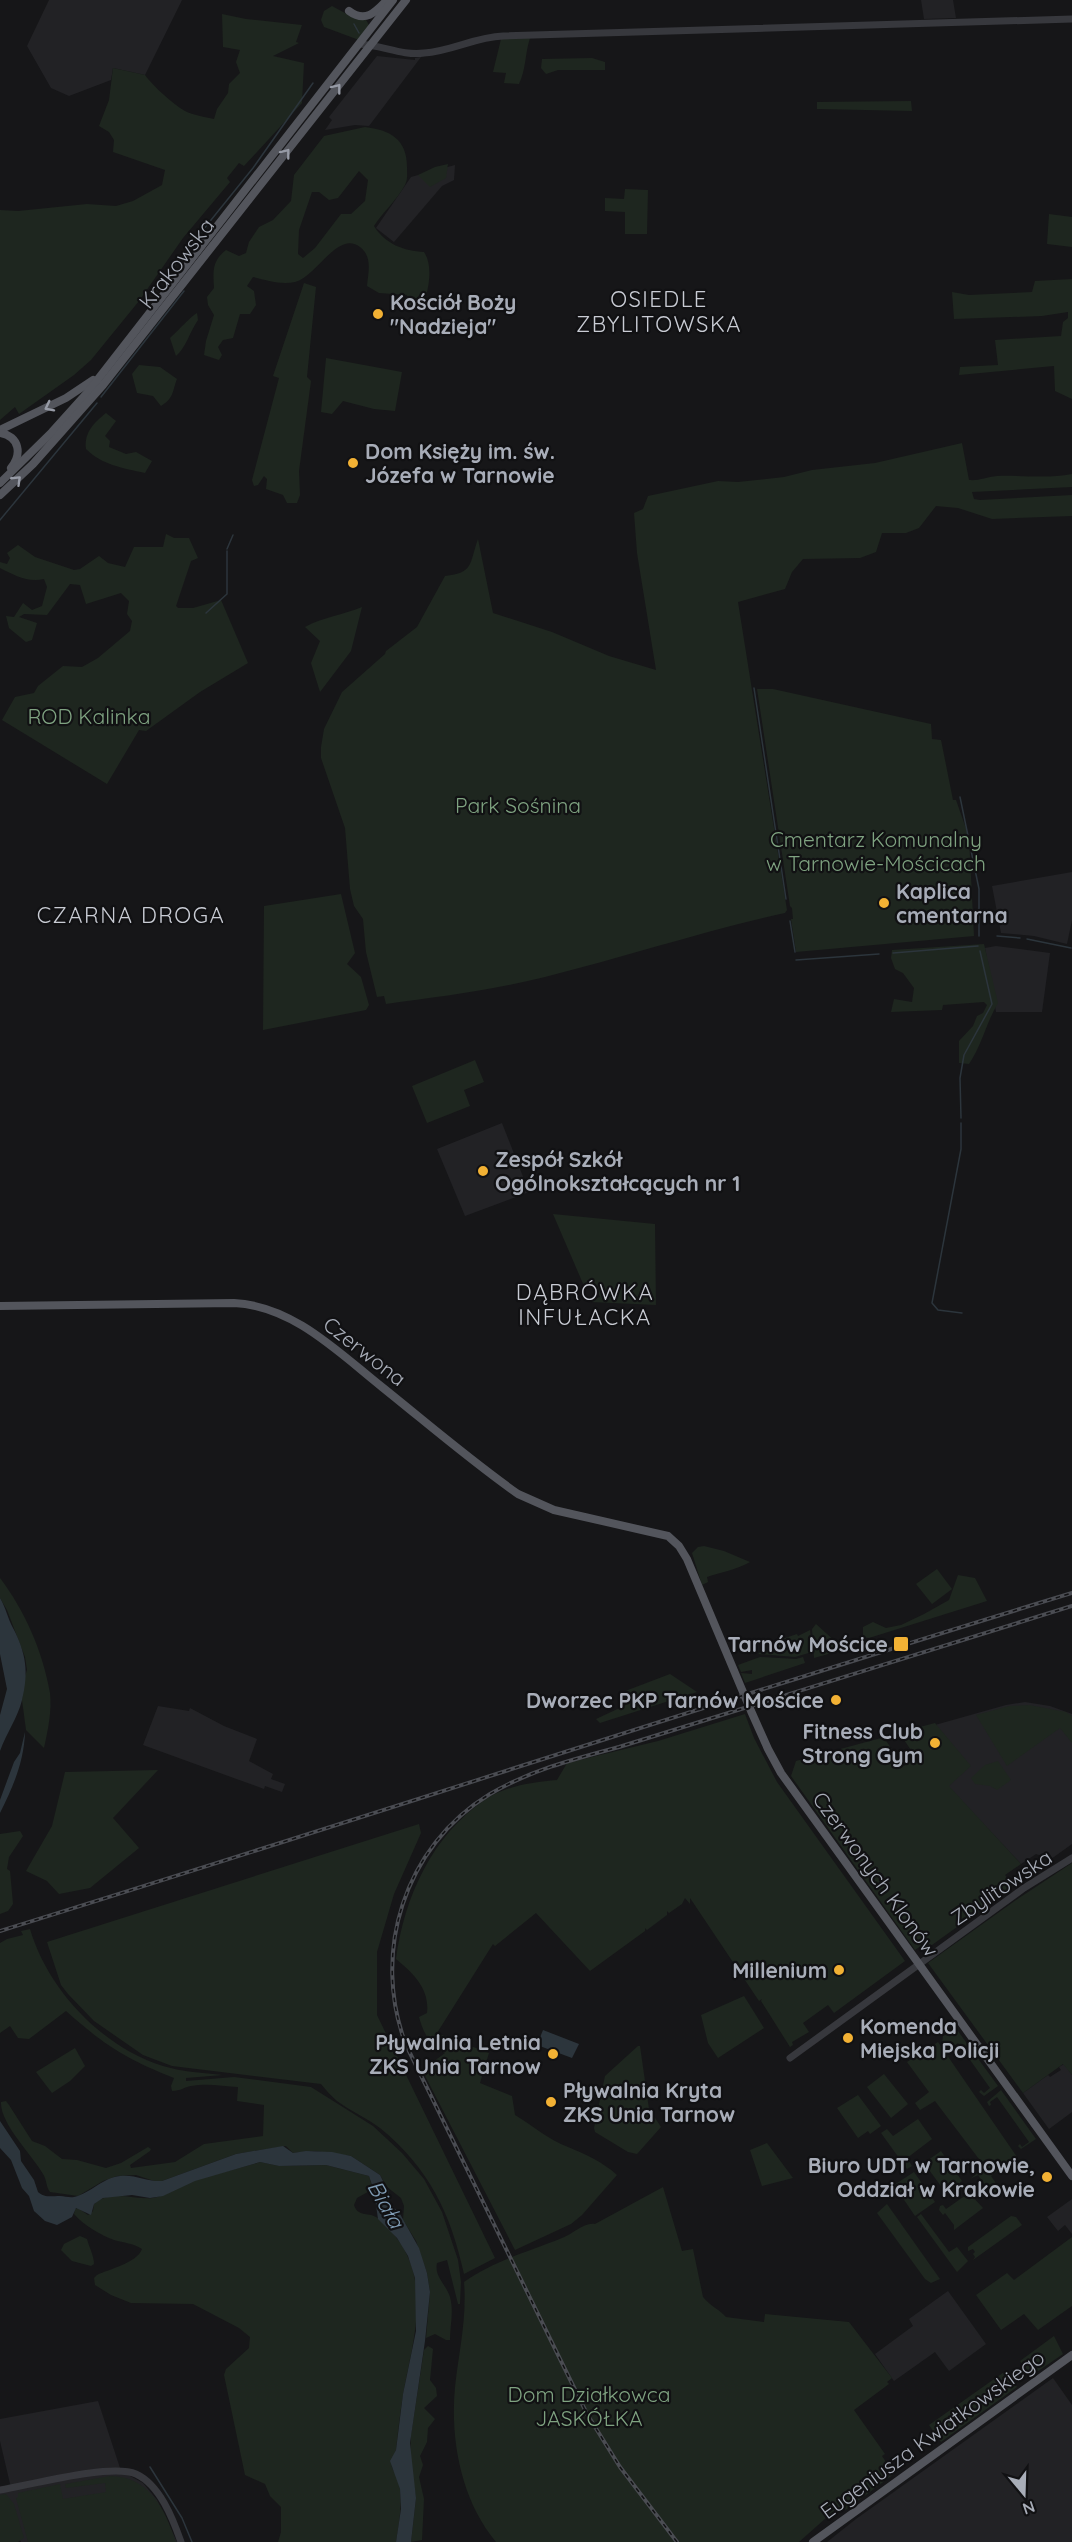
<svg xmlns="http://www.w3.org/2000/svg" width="1072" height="2542" font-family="Quicksand,sans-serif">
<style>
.built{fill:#222225}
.green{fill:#1e261f;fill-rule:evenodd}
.water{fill:#2c353c}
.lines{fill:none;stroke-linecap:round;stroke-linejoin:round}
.stream{stroke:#2c353c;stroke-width:1.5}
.minor{stroke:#37383d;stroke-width:7}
.major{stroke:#53555c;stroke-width:8}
.rail-casing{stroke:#4a4c52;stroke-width:4}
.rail{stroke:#111113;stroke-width:1.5;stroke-dasharray:4.5;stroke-linecap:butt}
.oneway{stroke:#979ba6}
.poi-dot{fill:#f2b134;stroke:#111113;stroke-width:2}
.labels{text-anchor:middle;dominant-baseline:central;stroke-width:4.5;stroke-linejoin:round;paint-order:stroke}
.street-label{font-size:21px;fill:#a8adb8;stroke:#111113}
.poi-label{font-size:21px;font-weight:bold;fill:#a8adb8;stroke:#111113;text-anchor:start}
.park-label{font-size:21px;fill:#7fa381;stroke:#111113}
.neighbourhood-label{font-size:22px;letter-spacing:1.5px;fill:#c9ccd4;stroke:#111113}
.water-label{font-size:22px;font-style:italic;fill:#7f9bb3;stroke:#111113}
</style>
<rect width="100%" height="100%" fill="#161618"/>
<g class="built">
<path d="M49,0H182L145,75L113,68L111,80L69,96L51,88L27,46Z"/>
<path d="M921,0H953L956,18L924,19Z"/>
<path d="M377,56L415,60V58L421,57L369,126L355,125L325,130L332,120L329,117Z"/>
<path d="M455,165L454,180L442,186L394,242L376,228L411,177Z"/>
<path d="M1072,872V920L1067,944L1034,936L1001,933L992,886Z"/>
<path d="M996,946L1050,953L1042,1012H996L985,948Z"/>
<path d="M502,1123L529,1192L465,1216L437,1149Z"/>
<path d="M1025,1702L1050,1706L1072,1714V1844L1051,1859L1036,1854L1021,1864L948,1786L935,1725L1006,1705Z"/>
<path d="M158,1706L189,1711L190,1708L224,1726L257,1739L249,1761L273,1774L271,1779L285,1784L282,1792L265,1786L264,1789L143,1745Z"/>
<path d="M1064,2064L1072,2075V2112L1049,2129L1023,2093L1048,2075L1050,2077L1061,2070L1059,2067Z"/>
<path d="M1072,2199V2234L1065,2225L1058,2231L1047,2217Z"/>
<path d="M948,2291L986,2344L949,2371L935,2352L894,2381L875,2354L913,2326L909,2319Z"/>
<path d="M1053,2378L1072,2405V2542H827L856,2519Z"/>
<path d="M98,2401L121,2471L143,2483L157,2500L177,2542H21L0,2501V2490L11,2488L0,2441V2419Z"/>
</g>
<g class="green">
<path d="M332,6L356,19L366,20L369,25L359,40L324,27L321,20L324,11Z"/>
<path d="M222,14L246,19L302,25L296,42L299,43L273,56L304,63L302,103L244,166L239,163L227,178L230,182L183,238L139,301L91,360L74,375L19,414L15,407L0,420V210L18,211L87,204L116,206L133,201L162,185L165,170L113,152L114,140L109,132L99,126L109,100L113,68L145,75C153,86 173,104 185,111C193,115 205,117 214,119L217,109L228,93L229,84L240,73L236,62L240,50L223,47Z"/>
<path d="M530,38C525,53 526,70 519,84L504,83L506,73L493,72L501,39Z"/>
<path d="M592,58L605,62V70H558L546,74L541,68L542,59Z"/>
<path d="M911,101L912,111L817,109V102Z"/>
<path d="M365,127C390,130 407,139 407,167C407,173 408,179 405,185C397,200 383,212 374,226C385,244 404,251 424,252C434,267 428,291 423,307L408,308L407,295L379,293L367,286C368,273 373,257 360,247C338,230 316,277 295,282C280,285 266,280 253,277L247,286L254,291L256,305L250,314H240L233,338L223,340L218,347L222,355L219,360L204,355L206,341L214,315L208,305L207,297L214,288C213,271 212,261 226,250L239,256L246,253L249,242L259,227L273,220L291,201L294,175L324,136ZM359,171L368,180L365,201L351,214H341L315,248L303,258L298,254L299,230L312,192H319L329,200L338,198Z"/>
<path d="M448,164L446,178L430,187L418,175L435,167Z"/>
<path d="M625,189L648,190L647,234H625V212L605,211V198L624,199Z"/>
<path d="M1049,214L1072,217V247L1047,244Z"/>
<path d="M1072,279V399L1055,391L1054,366L959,375L960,367L998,365L995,340L1061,336L1063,322L1068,318V312L1042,316L954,319L952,292L969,295L1032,292L1035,281Z"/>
<path d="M304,283L316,287L307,377L311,381L299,471L300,495L297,503H287L283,495L266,489L267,479L264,476L258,485L254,486L252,480L279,378L273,376Z"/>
<path d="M197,313L198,320C190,331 186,348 176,356L170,338C177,332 191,316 197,313Z"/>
<path d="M326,358L402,372L395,411L374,409L343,401L332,414L321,412Z"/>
<path d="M139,365L160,367L177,379C172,392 174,398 161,406L153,396L137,393L132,374Z"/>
<path d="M106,413L116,421L105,436L110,441L109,447L126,454L136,452L152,461L145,473C123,468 102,465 86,449C84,432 94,423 106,413Z"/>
<path d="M962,443L969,480C979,481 986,477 997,476C1022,475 1047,479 1072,474V487L972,492L974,499L980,500L1072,495V516L992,519L958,508L936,506L919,528L906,533H882L876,552L860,558L803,559L792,572L785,589L738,602L787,910L785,913C704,931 625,957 545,977C493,990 439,997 386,1004L384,996L377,997L366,952L363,919L354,906L350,889L345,828L321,758V747L324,729L342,692L385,654L386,651L417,627L445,576C474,573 469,564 478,539L493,613L552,632L609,656L656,670L637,553L634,513L643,509L648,496L718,481L738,482L784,477L812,470L875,463Z"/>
<path d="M166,534L174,538H189L198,558L191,561L176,606L178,608H193L221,600L248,663L200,692L146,731L139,730L107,784L2,720L15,697L34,693L38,686L63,666L82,667L98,658L130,631L132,621L127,614L129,601L121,593L86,604L80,585L70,584L47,615L24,614L19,617L37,623L32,640L26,642L9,628L6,616L14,617L23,603L32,610L42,606L47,587L44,579C28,583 14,575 0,568V562L7,564L10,558L7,553L18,545L35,557L74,570L80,569L99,556L108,563L125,567L134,547H163Z"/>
<path d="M362,607L351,651L320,692L311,663L320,641L305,627C323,617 343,615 362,607Z"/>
<path d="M757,689H773L931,724L932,739L941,740L953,800H956L969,837L974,936L796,952L791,919H793L792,908L790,906Z"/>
<path d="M341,894L355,953L347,964L361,977L369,1005L366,1010L263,1030L264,906Z"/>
<path d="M984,944L998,1003C986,1023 982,1045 969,1064L959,1063V1041L973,1026L977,1016L983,1013L987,1005L984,1002L943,1005L942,1010L891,1012L894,999L912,1002L914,988L903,973L895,969L891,958L892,950Z"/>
<path d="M475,1060L484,1082L464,1090L470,1106L427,1123L412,1086Z"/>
<path d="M553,1214L655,1224L656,1305L591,1302V1300L600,1297L594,1282L584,1286Z"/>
<path d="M704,1546L724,1551L750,1562C736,1570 721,1572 707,1577L708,1582L702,1585L692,1553L698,1547Z"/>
<path d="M937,1569L952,1589L932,1604L916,1584Z"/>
<path d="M958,1575L975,1578L987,1601L869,1638L863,1637V1627L873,1622L886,1628L901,1625L924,1614L949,1600Z"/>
<path d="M0,1578C25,1611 43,1652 50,1693C52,1711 48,1730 44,1748L26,1730L22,1700L24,1679L27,1670L25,1657L7,1610L0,1598Z"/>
<path d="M816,1624L837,1643L839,1651L814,1658L812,1629Z"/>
<path d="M810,1630L812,1652L795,1657L758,1654L770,1643L797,1634L798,1636Z"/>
<path d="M760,1657L796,1659L803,1657L805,1663L745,1683L741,1673L752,1674V1670L741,1672L738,1665Z"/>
<path d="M670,1674L697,1692L600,1723L596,1719L626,1705L620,1693Z"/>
<path d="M1029,1705L1066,1712L1072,1716V1743L1060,1728L1007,1766L976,1715L1009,1706Z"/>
<path d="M745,1714L754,1738L777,1782L905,1961L834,2013L828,2005L803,2023L809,2032L792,2042L793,2045L790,2047L761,2001L762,1999L759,2001L690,1898V1904L685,1898L682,1904L669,1913L667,1911V1915L647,1930L645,1928V1931L590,1971L536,1913L495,1946L493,1944L437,2033L489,2053L480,2083L512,2096L515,2115C532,2125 549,2140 568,2147C585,2154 603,2162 617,2175L582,2215L571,2224L515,2250L422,2070L445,2053C431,2048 423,2032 419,2017L427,2013C430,1989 413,1973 396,1959C404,1898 432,1835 486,1799C506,1786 533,1782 557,1780L567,1763L658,1741Z"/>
<path d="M935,1723L971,1766L949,1786L1021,1864L1005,1875L1014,1886L925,1950L922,1945L915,1950L791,1776L796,1761L881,1738H884L904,1766L915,1756L900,1734L889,1735Z"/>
<path d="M998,1761L1011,1780L997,1790L990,1786L975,1784L971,1778L985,1765Z"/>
<path d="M158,1770L113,1818L139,1848L90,1888L59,1894L47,1881L26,1871L52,1826L65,1772Z"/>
<path d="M419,1824L421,1833L394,1894L377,1952V2015L495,2258L464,2274C451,2214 429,2168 380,2128C367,2118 350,2111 337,2101C331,2096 326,2090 321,2084L172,2066L143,2055L94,2021L68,1994L61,1985L47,1942Z"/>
<path d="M20,1831L23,1836L9,1857L7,1869L10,1871L13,1904L8,1911L0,1914V1834Z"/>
<path d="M1072,1863V2075L1063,2064L1023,2093L928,1963L1016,1900Z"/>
<path d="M30,1929C48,1990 102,2047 163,2066C183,2072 203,2073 223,2075L186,2078V2081L234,2077L311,2087L373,2126L402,2153L424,2179L442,2212L458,2260L461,2282L460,2304H458L447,2260L437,2263C434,2277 446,2284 450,2297C454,2312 450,2325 450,2340H446L435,2334L426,2338L430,2292L427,2273L416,2241L403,2220L404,2206L401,2198L387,2187L380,2175L351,2156L315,2151L293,2153L286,2146L236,2154L162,2181H154L136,2175L117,2176L103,2181L78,2196L50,2192C46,2187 47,2180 43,2174C33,2156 0,2124 1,2102L6,2101L9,2105L32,2141L45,2146L62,2159L77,2160L106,2168L121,2163L148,2147L151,2149L150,2151L130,2165L131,2168L175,2162L204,2144L263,2136L264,2105L237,2101L238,2087C223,2086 207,2083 191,2086C184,2087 181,2091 172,2091L171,2086L174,2078C126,2059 104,2045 66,2011L29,2039L18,2038L10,2026L0,2033V1943L7,1939L23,1935L21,1931Z"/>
<path d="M744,1996L764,2028L718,2058L708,2043L701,2015Z"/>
<path d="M955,2027L998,2086L984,2096L979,2092L981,2090L984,2093L990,2088L958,2043L951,2048L953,2051L950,2052L942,2043L943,2036L951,2033Z"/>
<path d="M938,2042L1017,2157L991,2176L1002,2192L994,2198L978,2175L970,2179L985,2167L935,2101L920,2110L915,2103L929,2092L907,2062Z"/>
<path d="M638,2046H640L649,2109L661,2127L637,2154L628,2152L595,2132L594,2128L605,2076Z"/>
<path d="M75,2048L85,2066L70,2081L52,2093L36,2072Z"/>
<path d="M884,2074L908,2104L891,2118L867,2087Z"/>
<path d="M1001,2090L1036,2139L1021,2149L1018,2146L1020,2144L1022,2147L1029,2142L997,2097L990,2102L991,2105L989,2106L987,2102Z"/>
<path d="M858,2095L881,2126L870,2134L868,2131L858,2138L837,2108Z"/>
<path d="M918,2119L932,2139L907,2158L912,2166L907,2169L881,2133L887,2129L893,2136Z"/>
<path d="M767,2143L793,2178L762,2186L750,2150Z"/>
<path d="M941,2151L962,2181L946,2193L924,2163Z"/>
<path d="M260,2162L279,2166L326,2165L369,2176L373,2189L357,2198L354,2205C358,2217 367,2212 376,2217C384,2221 401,2242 405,2251C429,2296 411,2349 403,2395C400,2413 398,2432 396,2450C385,2473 398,2467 400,2489C402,2507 399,2524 396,2542H278L281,2532V2507L270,2496L265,2484L245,2475L224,2375L226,2369L249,2348L250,2337L239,2328L193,2304L131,2303L111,2295L95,2285L94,2278L97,2275C109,2269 137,2263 142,2249C133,2243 124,2243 114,2240C101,2235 83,2225 74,2214L75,2209L78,2208L88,2215L93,2211L94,2204C110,2189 135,2200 153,2198C169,2195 181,2185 196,2180C217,2173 239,2169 260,2162Z"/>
<path d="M914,2172L935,2202L915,2216L894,2185Z"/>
<path d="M663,2187L682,2251L693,2249L703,2297C710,2306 719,2309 726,2317L764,2322L765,2314L849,2322L892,2378L887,2382L889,2384L854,2410L885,2454L882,2456L894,2474L847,2509L826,2518L799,2542H496C461,2500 450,2440 455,2387C459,2351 467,2318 464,2282C496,2260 525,2253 562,2238C573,2234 584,2222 595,2224Z"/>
<path d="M969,2193L983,2208L954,2230V2225L945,2213L943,2215L939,2210L940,2206L943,2205L946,2209Z"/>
<path d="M887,2204L940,2279L931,2283L925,2279L877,2213Z"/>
<path d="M921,2214L949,2252L957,2247L968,2261L957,2272L917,2217Z"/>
<path d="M1011,2216L1016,2217L1022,2225L973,2260L975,2257L973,2254L975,2252L973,2249L968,2251V2247Z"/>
<path d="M80,2236L87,2239C89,2247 94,2256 94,2264L91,2266L72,2261L61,2250L64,2244Z"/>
<path d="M1072,2237V2306L1038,2330L1024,2314L1001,2330L976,2295L1007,2273L1014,2280Z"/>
<path d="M1054,2336L1063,2354L1031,2376L1020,2361Z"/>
<path d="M428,2346L433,2349L430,2380L436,2388L437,2396L424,2408L435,2419L428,2428L427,2442L420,2456L423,2465L419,2477L424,2499L422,2540L411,2542L416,2498L410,2459L411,2435L424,2350Z"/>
<path d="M1007,2370L1017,2387L941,2442L929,2425Z"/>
<path d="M110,2476C149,2476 165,2509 176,2542H28L16,2498L18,2497V2493L60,2484L63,2499L106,2492L105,2483L66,2488L65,2484Z"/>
<path d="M6,2494L14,2504L24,2538L18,2542H0V2495Z"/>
</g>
<g class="water">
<path d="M0,1598C6,1608 8,1619 13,1628C26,1653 29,1672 22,1700C18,1717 6,1734 0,1751V1715L7,1689L0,1654Z"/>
<path d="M25,1732C24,1762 13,1787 0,1813V1800L14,1762L20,1753Z"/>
<path d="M543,2030L579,2044L572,2058L537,2045Z"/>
<path d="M0,2121L20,2151L21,2161L34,2180L38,2192C45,2198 51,2196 60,2196C65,2196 69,2198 74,2197C91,2193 102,2178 120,2176C135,2174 147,2182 162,2181L236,2154L283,2146L293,2153L306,2151L332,2152L351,2156L380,2175L384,2183L381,2187L389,2190L388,2198L390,2203L400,2214L419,2248L427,2273L430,2292L425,2341L410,2443L416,2498L411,2542H396L401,2509L400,2489L390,2461L396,2450L403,2394L416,2331L415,2278L408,2256L397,2238L378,2219L374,2191L369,2176L326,2165L279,2166L260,2162L195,2181L163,2196L150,2198L132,2195L103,2198L94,2204L91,2215L76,2208L72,2217L57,2225L45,2221L34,2211L29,2196L22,2188L11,2160L0,2148Z"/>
</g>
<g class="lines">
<g class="stream">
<path d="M354,24L359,33"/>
<path d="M165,277L253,168L313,83"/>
<path d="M101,397L184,291"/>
<path d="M0,520L97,403"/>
<path d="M227,549L233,535"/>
<path d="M206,613L227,594V551"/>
<path d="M754,688L786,899"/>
<path d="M960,797L979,889V936"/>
<path d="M790,921L795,952"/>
<path d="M997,936L1020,938"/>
<path d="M1027,939L1071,948"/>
<path d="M893,953L978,946"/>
<path d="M796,960L879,954"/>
<path d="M961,1118L960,1078L964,1055L992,1004L980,951"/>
<path d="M961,1123V1149L932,1303L938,1310L962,1313"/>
<path d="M150,2467L182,2518L192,2542"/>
</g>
<g class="minor">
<path d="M359,44C382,45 402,56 424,53C452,51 475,37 503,36L1072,19"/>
<path d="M790,2058L1024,1888L1072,1858"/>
<path d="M0,2490C30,2485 111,2463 136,2474C160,2485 173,2519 181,2542"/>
</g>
<g class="major">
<path d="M349,11C365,23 375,13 387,0"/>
<path d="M0,430L66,398L93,380"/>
<path d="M0,433C20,437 22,454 11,468"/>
<path d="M0,483L52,432L88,392L393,0"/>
<path d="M0,495L33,464L103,385L406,0"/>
<path d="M0,1306L234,1303C293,1306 338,1352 382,1387C427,1423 471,1461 518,1494L554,1510L668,1536L679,1546L687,1559L751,1711L768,1749L781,1773L1072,2176"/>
<path d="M813,2542L1072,2355"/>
</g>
<g class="rail-casing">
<g id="rail">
<path d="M0,1931C358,1820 714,1702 1072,1593"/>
<path d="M677,2542L620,2467L587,2414L406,2045C371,1953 404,1846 490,1794C531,1770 574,1759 619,1747L1072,1606"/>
</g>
</g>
<use href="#rail" class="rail"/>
</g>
<defs><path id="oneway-chevron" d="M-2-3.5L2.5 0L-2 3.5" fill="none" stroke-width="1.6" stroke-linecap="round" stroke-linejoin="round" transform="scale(1.5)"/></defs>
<g class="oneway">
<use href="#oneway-chevron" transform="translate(337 88) rotate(-52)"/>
<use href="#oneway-chevron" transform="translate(286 153) rotate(-52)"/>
<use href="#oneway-chevron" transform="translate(49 407) rotate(153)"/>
<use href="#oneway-chevron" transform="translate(17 480) rotate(-44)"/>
</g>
<g class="poi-dot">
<circle cx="378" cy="314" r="6"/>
<circle cx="353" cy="463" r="6"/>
<circle cx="884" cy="903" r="6"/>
<circle cx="483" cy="1171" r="6"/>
<rect x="893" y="1636" width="16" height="16" rx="3"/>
<circle cx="836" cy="1700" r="6"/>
<circle cx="935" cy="1743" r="6"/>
<circle cx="839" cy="1970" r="6"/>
<circle cx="848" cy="2038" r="6"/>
<circle cx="553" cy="2054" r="6"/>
<circle cx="551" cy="2102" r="6"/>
<circle cx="1047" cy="2177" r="6"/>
</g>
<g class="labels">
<g class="street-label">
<text transform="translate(176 263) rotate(-52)">Krakowska</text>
<text transform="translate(365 1351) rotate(38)">Czerwona</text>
<text transform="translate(876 1874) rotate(54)">Czerwonych Klonów</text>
<text transform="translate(1001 1887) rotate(-34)">Zbylitowska</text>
<text transform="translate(932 2434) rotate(-36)">Eugeniusza Kwiatkowskiego</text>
</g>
<g class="poi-label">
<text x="390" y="302">Kościół Boży<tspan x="390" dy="24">"Nadzieja"</tspan></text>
<text x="365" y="451">Dom Księży im. św.<tspan x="365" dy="24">Józefa w Tarnowie</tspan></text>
<text x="896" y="891">Kaplica<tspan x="896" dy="24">cmentarna</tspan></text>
<text x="495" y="1159">Zespół Szkół<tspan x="495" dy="24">Ogólnokształcących nr 1</tspan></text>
<text x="888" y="1644" text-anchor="end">Tarnów Mościce</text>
<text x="824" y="1700" text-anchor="end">Dworzec PKP Tarnów Mościce</text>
<text x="923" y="1731" text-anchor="end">Fitness Club<tspan x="923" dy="24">Strong Gym</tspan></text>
<text x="827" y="1970" text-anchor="end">Millenium</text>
<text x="860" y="2026">Komenda<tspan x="860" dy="24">Miejska Policji</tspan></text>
<text x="541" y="2042" text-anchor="end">Pływalnia Letnia<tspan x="541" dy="24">ZKS Unia Tarnow</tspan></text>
<text x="563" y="2090">Pływalnia Kryta<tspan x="563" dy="24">ZKS Unia Tarnow</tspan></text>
<text x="1035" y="2165" text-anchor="end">Biuro UDT w Tarnowie,<tspan x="1035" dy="24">Oddział w Krakowie</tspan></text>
</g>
<g class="park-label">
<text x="89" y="716">ROD Kalinka</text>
<text x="518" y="805">Park Sośnina</text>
<text x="876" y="839">Cmentarz Komunalny<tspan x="876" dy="24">w Tarnowie-Mościcach</tspan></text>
<text x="589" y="2394">Dom Działkowca<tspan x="589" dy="24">JASKÓŁKA</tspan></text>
</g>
<g class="neighbourhood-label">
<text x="659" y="299">OSIEDLE<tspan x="659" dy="25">ZBYLITOWSKA</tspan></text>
<text x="131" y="915">CZARNA DROGA</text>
<text x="585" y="1292">DĄBRÓWKA<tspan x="585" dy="25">INFUŁACKA</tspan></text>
</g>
<g class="water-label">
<text transform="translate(386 2204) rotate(60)">Biała</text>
</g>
</g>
<g transform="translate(1024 2494) rotate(161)" stroke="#111113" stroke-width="4.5" paint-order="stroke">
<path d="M0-4.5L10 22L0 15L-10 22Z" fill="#a8adb8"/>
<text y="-9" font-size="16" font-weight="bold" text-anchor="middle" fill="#a8adb8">N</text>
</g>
</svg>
